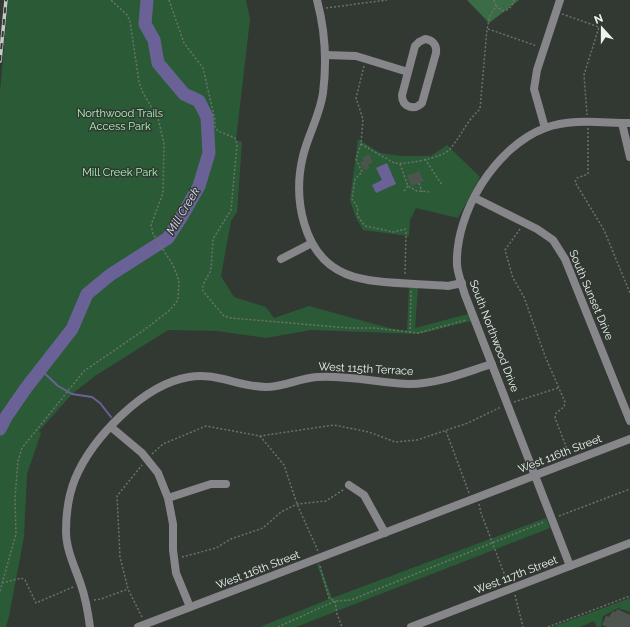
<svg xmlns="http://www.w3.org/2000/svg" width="630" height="627" font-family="Raleway,sans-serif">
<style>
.green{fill:#2b5b36}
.forest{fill:#3a6c45}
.water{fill:#6a6297}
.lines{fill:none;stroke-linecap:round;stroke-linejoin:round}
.stream{stroke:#6a6297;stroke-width:2}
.river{stroke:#6a6297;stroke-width:13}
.building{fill:#4d544e}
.path{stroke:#6b726c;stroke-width:1.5;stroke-dasharray:2 2;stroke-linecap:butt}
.street{stroke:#87868a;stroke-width:8}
.rail-casing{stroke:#c5cac6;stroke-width:3.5}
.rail{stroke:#323933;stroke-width:2;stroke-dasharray:6;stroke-linecap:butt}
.labels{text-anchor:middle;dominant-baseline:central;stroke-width:3;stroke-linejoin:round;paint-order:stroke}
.park-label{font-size:11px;fill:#aaf5b7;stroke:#323933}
.street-label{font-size:11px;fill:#eff3f0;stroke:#323933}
.water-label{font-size:12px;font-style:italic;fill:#dfdbfd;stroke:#323933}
</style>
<rect width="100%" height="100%" fill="#323933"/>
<g class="green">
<path d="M8,0H246L250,19L236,140L242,142L237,212L231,221L221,276L234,297L266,307L274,318L309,306L389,328L407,331L409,287L418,288L415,328L468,314L471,321L419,334L311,330L266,338L217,331L168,330L95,376L72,394L39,431L41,433L27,474L24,537L9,616L6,627H0V92Z"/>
<path d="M358,139L380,153L401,156H431L447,145L480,177L458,218L416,208L410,220L409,236L363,230L356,218L350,200Z"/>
<path d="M546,518L550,528L296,627H260L329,599L317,564L319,563L332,598Z"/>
<path d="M630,598V612L618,608L603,616L601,627H597L594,621L580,627H552Z"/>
</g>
<path class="forest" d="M467,0H519L489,23Z"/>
<path class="water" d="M387,163L396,184L376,193L372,185L382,180L376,168Z"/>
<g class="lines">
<path class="stream" d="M41,370L58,386L72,394L92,397L100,403L111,417"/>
<path class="river" d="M0,429L6,417L26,388L72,329L87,294L110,275L168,238L182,216L199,186L209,153L207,117L199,101L184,94L158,63L154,40L145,24L147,0"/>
</g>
<g class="building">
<path d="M369,154L373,162L368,165L369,168L364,170L360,163L364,161L362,158Z"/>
<path d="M419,171L424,181L412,186L407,176Z"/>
<path d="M617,609L630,615V627H607L602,625L606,616L609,617L613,611L616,612Z"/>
</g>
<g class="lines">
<g class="path">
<path d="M169,0L184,43L203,68L215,120V127L218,131L235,138L237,144L231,210L213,239L211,270L203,285V291L217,308L224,316L231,318L349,328H374L418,333L466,320"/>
<path d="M494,0L496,6"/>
<path d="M326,8L387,0"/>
<path d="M562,14L599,27L584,75L587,115"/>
<path d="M488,29L537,46"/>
<path d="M364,66L356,98L363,119L361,144L356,159L362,172L355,179L352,199L358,208L357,215L365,226L394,232L405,229L406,232L405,275"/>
<path d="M588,128V174L577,178L575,182L604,230L630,293"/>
<path d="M361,144L394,163C405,165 443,158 450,149C462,135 465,123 480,109L487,29L490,16L496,6L503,11C510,10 512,6 514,0"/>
<path d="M425,159L442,185"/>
<path d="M400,164L408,186L417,191L431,192"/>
<path d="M419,183L422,192"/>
<path d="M404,191L408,186"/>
<path d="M520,229L505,250L513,278L524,297L545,356L565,402L564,407L556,413L555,418L569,454"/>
<path d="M410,333L411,291"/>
<path d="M514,402L558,388"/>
<path d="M446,431L469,493"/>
<path d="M260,436L284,465L297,504L318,551"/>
<path d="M152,454L163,444L206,426L260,436L334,425L369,432L395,442L417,440L468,423L501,407"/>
<path d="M479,504L481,513L507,581"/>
<path d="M559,516L630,489"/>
<path d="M182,557L216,548L231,539L263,528L281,512L297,504L326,501L343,490"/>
<path d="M320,566L329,598L335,601L337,614L342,627"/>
<path d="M2,583L21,578L25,580L36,603L73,587"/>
<path d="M0,591L16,534L15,498L18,461L22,448L84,371L144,330L170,310L178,300L179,281L173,265L153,234L151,225L163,193L164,144L158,118L143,93L139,82L130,21L127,15L111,0"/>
<path d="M515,595L523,627"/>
<path d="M94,600L101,599L128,589"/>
<path d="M142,617L128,589L120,557L117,496L142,465"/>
<path d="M278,627L335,601L351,600L544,522"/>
<path d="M548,627L630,596"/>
</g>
<g class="street">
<path d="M317,0C325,30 327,62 323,93C320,115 308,135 303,156C293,197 302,256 346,274C372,285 419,283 448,286L462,283"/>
<path d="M425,39C433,40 437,45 436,53L422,103C414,111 402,107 402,95L415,46L419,42Z"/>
<path d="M325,55L356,56L408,72"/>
<path d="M622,123L630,157"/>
<path d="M545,128L534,89L537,70L560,0"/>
<path d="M475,198L537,229L553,240L565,259L630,421"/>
<path d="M281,259L312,243"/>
<path d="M111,427L142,453L158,473L168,498L173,524V550L176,573L190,607"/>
<path d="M349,485L364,495L385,533"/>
<path d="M168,498L211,484H226"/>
<path d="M570,566L465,295C462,285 458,275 457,265C455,213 495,147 545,128C572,118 602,123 630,123"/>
<path d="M90,627C88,612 86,599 81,585C75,567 66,550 66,531C66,515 69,494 75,479C92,438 144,384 189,377C216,372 240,387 266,387C284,387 300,378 317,377C348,375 380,383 410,384C438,384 466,372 492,364"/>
<path d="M138,627L630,439"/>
<path d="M411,627L630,543"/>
</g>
<g class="rail-casing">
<path id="rail" d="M0,61L6,0"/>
</g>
<use href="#rail" class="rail"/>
</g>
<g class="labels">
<g class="park-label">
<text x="120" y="113">Northwood Trails<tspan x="120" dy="13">Access Park</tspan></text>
<text x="120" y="172">Mill Creek Park</text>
</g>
<g class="street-label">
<text transform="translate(591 295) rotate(67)">South Sunset Drive</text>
<text transform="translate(494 336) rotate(69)">South Northwood Drive</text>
<text transform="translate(366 369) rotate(3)">West 115th Terrace</text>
<text transform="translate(560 454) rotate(-21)">West 116th Street</text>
<text transform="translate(258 570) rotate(-21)">West 116th Street</text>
<text transform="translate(516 575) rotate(-21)">West 117th Street</text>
</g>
<g class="water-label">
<text transform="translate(183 211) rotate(-59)">Mill Creek</text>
</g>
</g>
<g transform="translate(602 28) rotate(339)" stroke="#323933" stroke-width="3" paint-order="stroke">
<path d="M0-3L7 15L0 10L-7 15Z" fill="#eff3f0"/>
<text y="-6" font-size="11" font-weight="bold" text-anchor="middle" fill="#eff3f0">N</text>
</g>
</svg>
